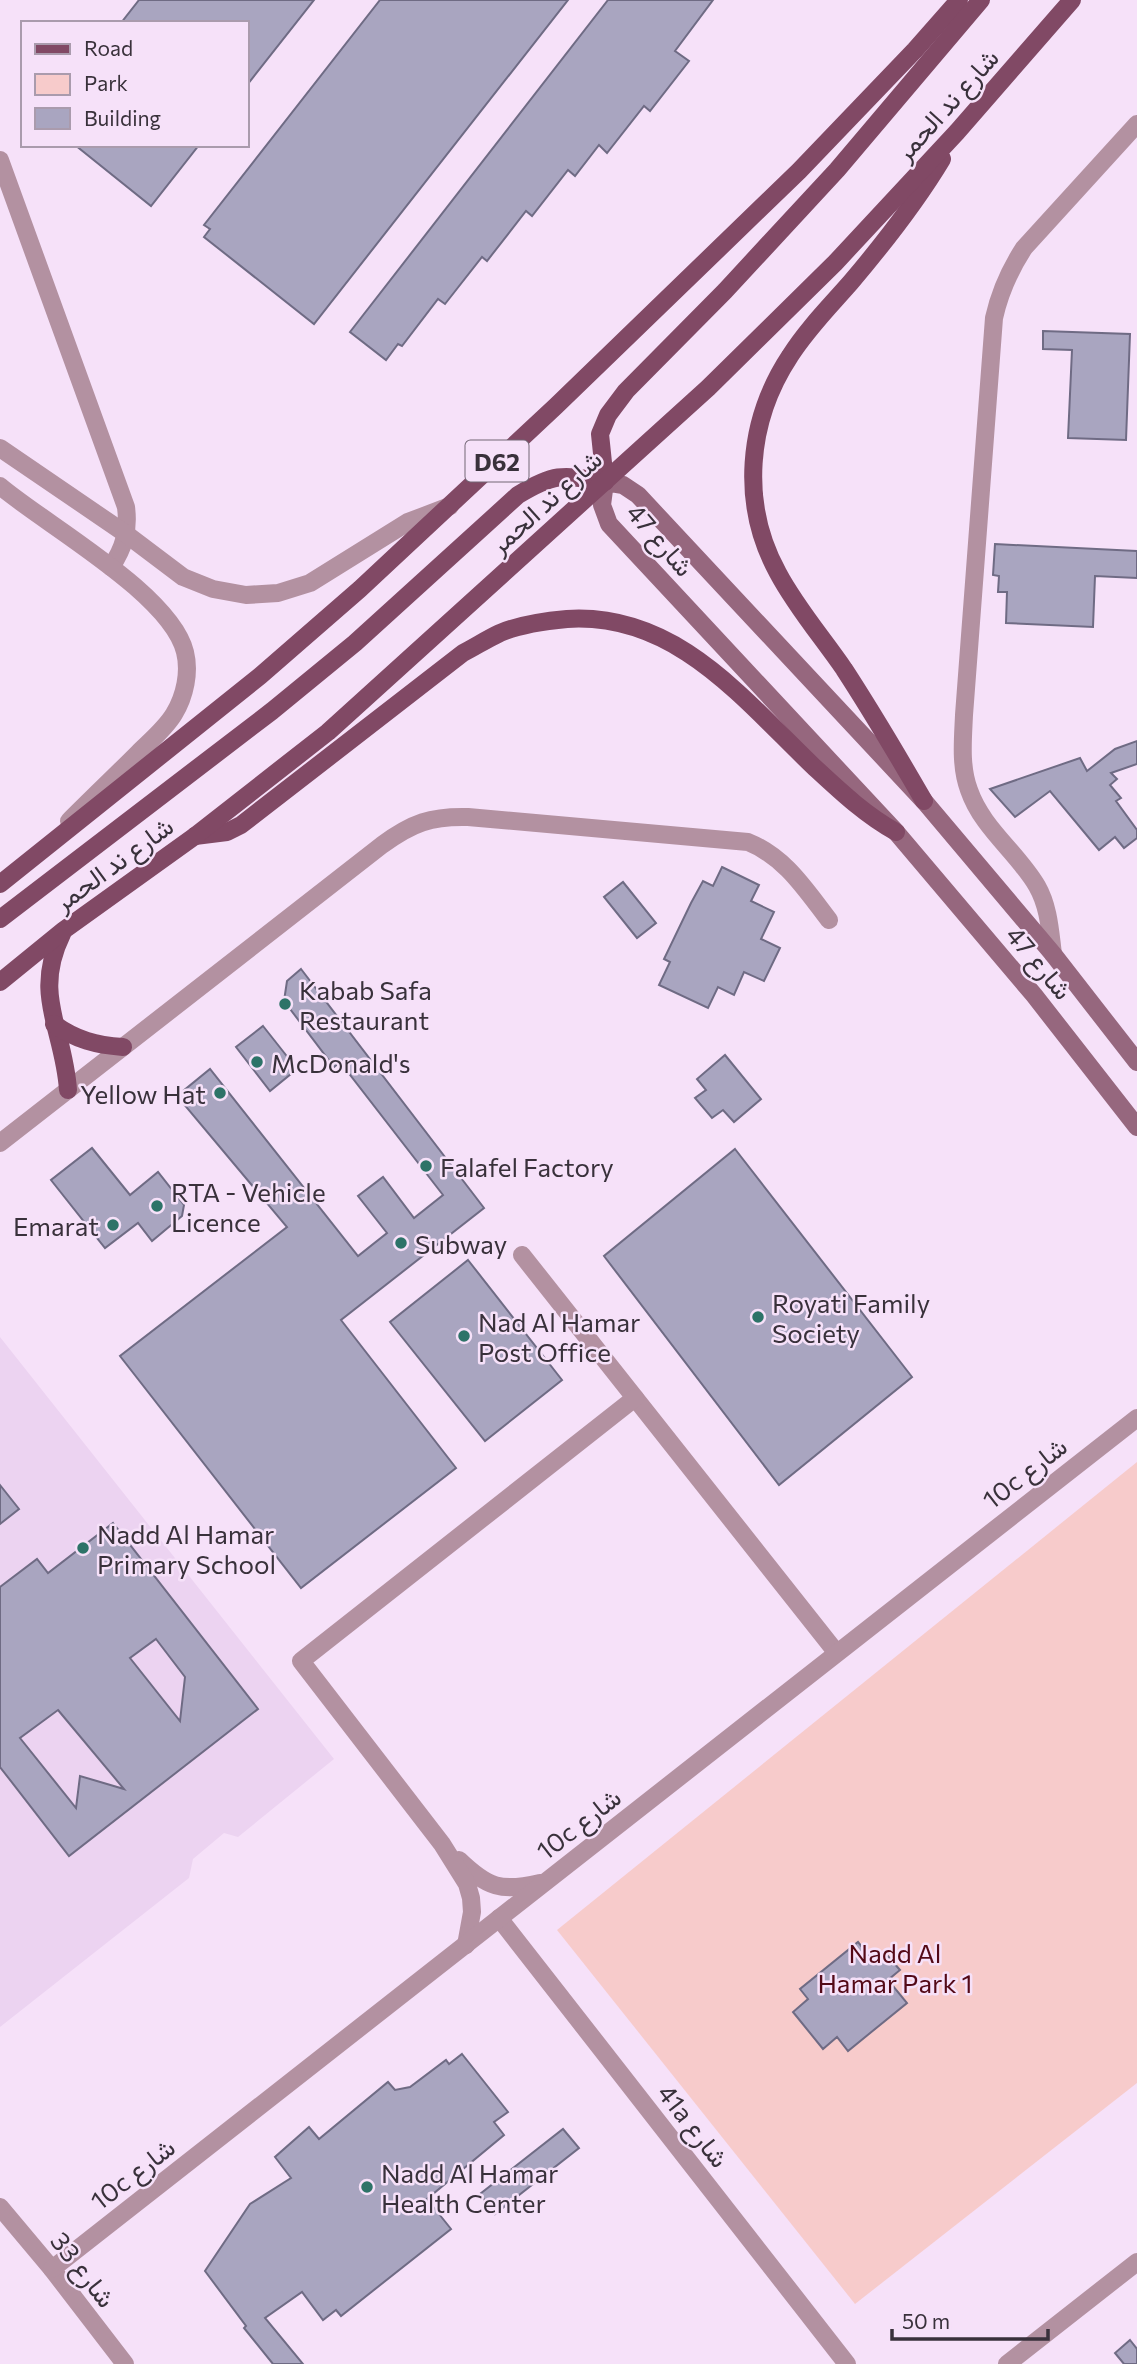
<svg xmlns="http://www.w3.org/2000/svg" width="1137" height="2364" font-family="Commissioner,Vazirmatn,sans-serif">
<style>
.built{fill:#ecd3f1}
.green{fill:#f7cbcb}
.building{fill:#a9a5c0;stroke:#6f6b84;stroke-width:2;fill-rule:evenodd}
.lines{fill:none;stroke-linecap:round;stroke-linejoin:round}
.street{stroke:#b391a1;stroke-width:18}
.secondary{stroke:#96677e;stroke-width:18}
.primary{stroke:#814965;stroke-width:18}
.poi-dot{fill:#2d7368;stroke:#f6e1f9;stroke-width:2.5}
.labels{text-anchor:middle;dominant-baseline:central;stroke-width:5;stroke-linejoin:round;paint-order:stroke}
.shield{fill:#f6e1f9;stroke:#726674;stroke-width:2}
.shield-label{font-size:24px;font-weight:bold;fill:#39313b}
.street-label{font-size:26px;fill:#39313b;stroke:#f6e1f9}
.poi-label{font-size:26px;fill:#39313b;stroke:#f6e1f9;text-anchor:start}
.park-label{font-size:26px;fill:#530917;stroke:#f6e1f9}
</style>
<rect width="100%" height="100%" fill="#f6e1f9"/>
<path class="built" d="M0,1337L334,1759L238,1837L224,1833L193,1859L189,1878L0,2027Z"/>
<path class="green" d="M1137,1462V2083L855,2304L557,1930Z"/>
<g class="building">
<path d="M139,0H314L247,85V23H121Z"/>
<path d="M380,0H568L314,324L204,237L210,229L204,225Z"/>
<path d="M608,0H713L675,51L689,61L650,111L644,106L607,153L599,145L575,176L568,170L532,216L526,211L487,261L482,257L445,304L438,299L402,346L398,344L386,360L350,332Z"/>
<path d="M75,145H199L151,206Z"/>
<path d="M1043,331L1130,334L1126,440L1068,438L1072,350L1043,349Z"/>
<path d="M995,544L1137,551V578L1095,576L1093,627L1006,623L1007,592H998L999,576L993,575Z"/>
<path d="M1137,741V764L1111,773L1117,779L1110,785L1121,798L1116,801L1137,830V838L1124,848L1115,837L1099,850L1050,791L1015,817L990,789L1080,758L1087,771L1115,749Z"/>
<path d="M722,867L759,885L751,901L774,912L761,939L780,948L764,981L744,972L734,995L718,987L708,1008L659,985L670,962L664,959L691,903L703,881L713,886Z"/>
<path d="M623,882L656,923L637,938L604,897Z"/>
<path d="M301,969L484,1208L341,1320L456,1468L301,1588L120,1356L287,1227L177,1096L210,1069L358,1256L387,1233L358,1196L383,1177L414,1218L443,1195L340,1062L334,1067L284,1001L287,981Z"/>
<path d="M263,1026L297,1069L270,1091L236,1047Z"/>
<path d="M725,1055L761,1099L734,1122L723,1110L712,1118L695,1098L706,1090L697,1079Z"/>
<path d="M92,1148L130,1195L158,1172L184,1205L182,1216L152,1241L138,1223L105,1248L51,1180Z"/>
<path d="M735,1149L912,1377L779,1485L604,1256Z"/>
<path d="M468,1260L562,1380L485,1441L390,1322Z"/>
<path d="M0,1485L19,1509L0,1524Z"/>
<path d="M113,1523L258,1709L69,1856L0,1767V1587L37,1559L48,1573ZM156,1639L185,1677L180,1721L130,1658ZM58,1710L124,1789L80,1776L76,1808L20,1738Z"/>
<path d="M858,1942L875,1963L886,1954L900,1970L888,1980L907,2003L848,2051L837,2037L823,2049L793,2012L808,1999L800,1989Z"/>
<path d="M462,2054L508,2112L494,2122L504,2135L427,2199L451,2229L341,2316L336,2310L323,2320L302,2292L265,2318L303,2364H273L244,2328L246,2326L205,2271L250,2204L291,2178L275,2157L309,2127L319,2139L388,2082L395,2090L410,2087L446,2060L449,2064Z"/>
<path d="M563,2129L579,2148L495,2214L480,2194Z"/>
<path d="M1130,2340L1137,2349V2364H1124L1115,2353Z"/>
</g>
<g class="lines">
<g class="street">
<path d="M0,160L126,507C129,530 124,548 111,567"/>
<path d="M0,448L126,534L183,577L213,589L246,595L278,593L310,583L408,522L450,506"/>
<path d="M0,486C46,525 171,594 185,652C190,672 185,696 174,714C165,729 150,741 138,753C115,776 92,798 69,821"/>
<path d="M1053,954C1050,931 1049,907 1037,886C1017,852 982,828 969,790C960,766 963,739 964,715L994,318C1000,291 1009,271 1024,248L1137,124"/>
<path d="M0,1143L382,845C412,823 431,816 468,817L748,842C785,857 805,889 829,920"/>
<path d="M522,1255L836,1652"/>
<path d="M459,1860C488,1888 501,1892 540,1883"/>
<path d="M499,1918L847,2364"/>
<path d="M466,1945L472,1912L471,1898L467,1884L442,1844L301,1661L635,1398"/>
<path d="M0,2207L52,2269L125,2364"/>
<path d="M52,2269L1137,1418"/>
<path d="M1007,2364L1137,2262"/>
</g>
<path class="secondary" d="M1137,1062L1053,954L924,801L638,495L623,485L605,482L602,505L609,524L896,832L1034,995L1137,1127"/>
<g class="primary">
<path d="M924,801C898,756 872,712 844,669C822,637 796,607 778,573C740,504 747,421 790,356C807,329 830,306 851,282C884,243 915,204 942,159"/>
<path d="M195,836L227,832L241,825L463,653C475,647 487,639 500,633C521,624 545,621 567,619C675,612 742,698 813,766C840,791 864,814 896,832"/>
<path d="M0,884L260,676L360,589L556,406L799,171L915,50L959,0"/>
<path d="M0,919L272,711L355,643L518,495C556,472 563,475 605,482L600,434L608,415L626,391L725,291L837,170L981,0"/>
<path d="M62,934C32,995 64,1029 68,1090"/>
<path d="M0,982L64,930L195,836L328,732L708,388L835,263L957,132L1072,0"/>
<path d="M54,1024C76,1040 96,1045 123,1047"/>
</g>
</g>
<g class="poi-dot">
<circle cx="285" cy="1004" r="7"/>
<circle cx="257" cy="1062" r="7"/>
<circle cx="220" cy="1093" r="7"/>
<circle cx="426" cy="1166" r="7"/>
<circle cx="157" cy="1206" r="7"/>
<circle cx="113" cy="1225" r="7"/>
<circle cx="401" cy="1243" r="7"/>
<circle cx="758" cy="1317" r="7"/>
<circle cx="464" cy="1336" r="7"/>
<circle cx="83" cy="1548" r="7"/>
<circle cx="367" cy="2187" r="7"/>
</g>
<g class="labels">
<rect class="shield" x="465.5" y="440.5" width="63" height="41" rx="5"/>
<g class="shield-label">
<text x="497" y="461">D62</text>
</g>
<g class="street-label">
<text transform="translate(946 104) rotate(-48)">شارع ند الحمر</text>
<text transform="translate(545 501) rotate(-42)">شارع ند الحمر</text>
<text transform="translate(661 539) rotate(49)">شارع 47</text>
<text transform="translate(113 863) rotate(-36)">شارع ند الحمر</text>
<text transform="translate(1040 962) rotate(50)">شارع 47</text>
<text transform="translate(1024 1472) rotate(-38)">10c شارع</text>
<text transform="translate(578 1823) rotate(-38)">10c شارع</text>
<text transform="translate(694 2125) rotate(52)">41a شارع</text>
<text transform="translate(132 2173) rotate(-38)">10c شارع</text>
<text transform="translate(84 2269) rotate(52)">شارع 33</text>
</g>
<g class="poi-label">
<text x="299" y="989">Kabab Safa<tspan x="299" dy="30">Restaurant</tspan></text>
<text x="271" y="1062">McDonald's</text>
<text x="206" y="1093" text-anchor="end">Yellow Hat</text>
<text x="440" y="1166">Falafel Factory</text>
<text x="171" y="1191">RTA - Vehicle<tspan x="171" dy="30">Licence</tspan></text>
<text x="99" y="1225" text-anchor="end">Emarat</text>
<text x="415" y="1243">Subway</text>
<text x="772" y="1302">Royati Family<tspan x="772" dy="30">Society</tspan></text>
<text x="478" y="1321">Nad Al Hamar<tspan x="478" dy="30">Post Office</tspan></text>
<text x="97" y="1533">Nadd Al Hamar<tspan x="97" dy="30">Primary School</tspan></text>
<text x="381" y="2172">Nadd Al Hamar<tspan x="381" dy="30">Health Center</tspan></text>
</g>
<g class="park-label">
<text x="895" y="1952">Nadd Al<tspan x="895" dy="30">Hamar Park 1</tspan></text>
</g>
</g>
<rect x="21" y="21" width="228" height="126" fill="#f6e1f9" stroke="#aa9bad" stroke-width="2"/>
<rect x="35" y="44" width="35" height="10" fill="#814965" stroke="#aa9bad" stroke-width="2"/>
<text x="84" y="56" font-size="21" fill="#39313b">Road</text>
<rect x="35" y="74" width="35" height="21" fill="#f7cbcb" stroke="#aa9bad" stroke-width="2"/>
<text x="84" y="91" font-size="21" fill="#39313b">Park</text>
<rect x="35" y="108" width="35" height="21" fill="#a9a5c0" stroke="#aa9bad" stroke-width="2"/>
<text x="84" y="126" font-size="21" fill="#39313b">Building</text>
<path d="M892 2329v10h156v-10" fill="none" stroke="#39313b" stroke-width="3.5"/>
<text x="902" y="2329" font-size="21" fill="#39313b" stroke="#f6e1f9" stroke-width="5" paint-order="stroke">50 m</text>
</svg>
